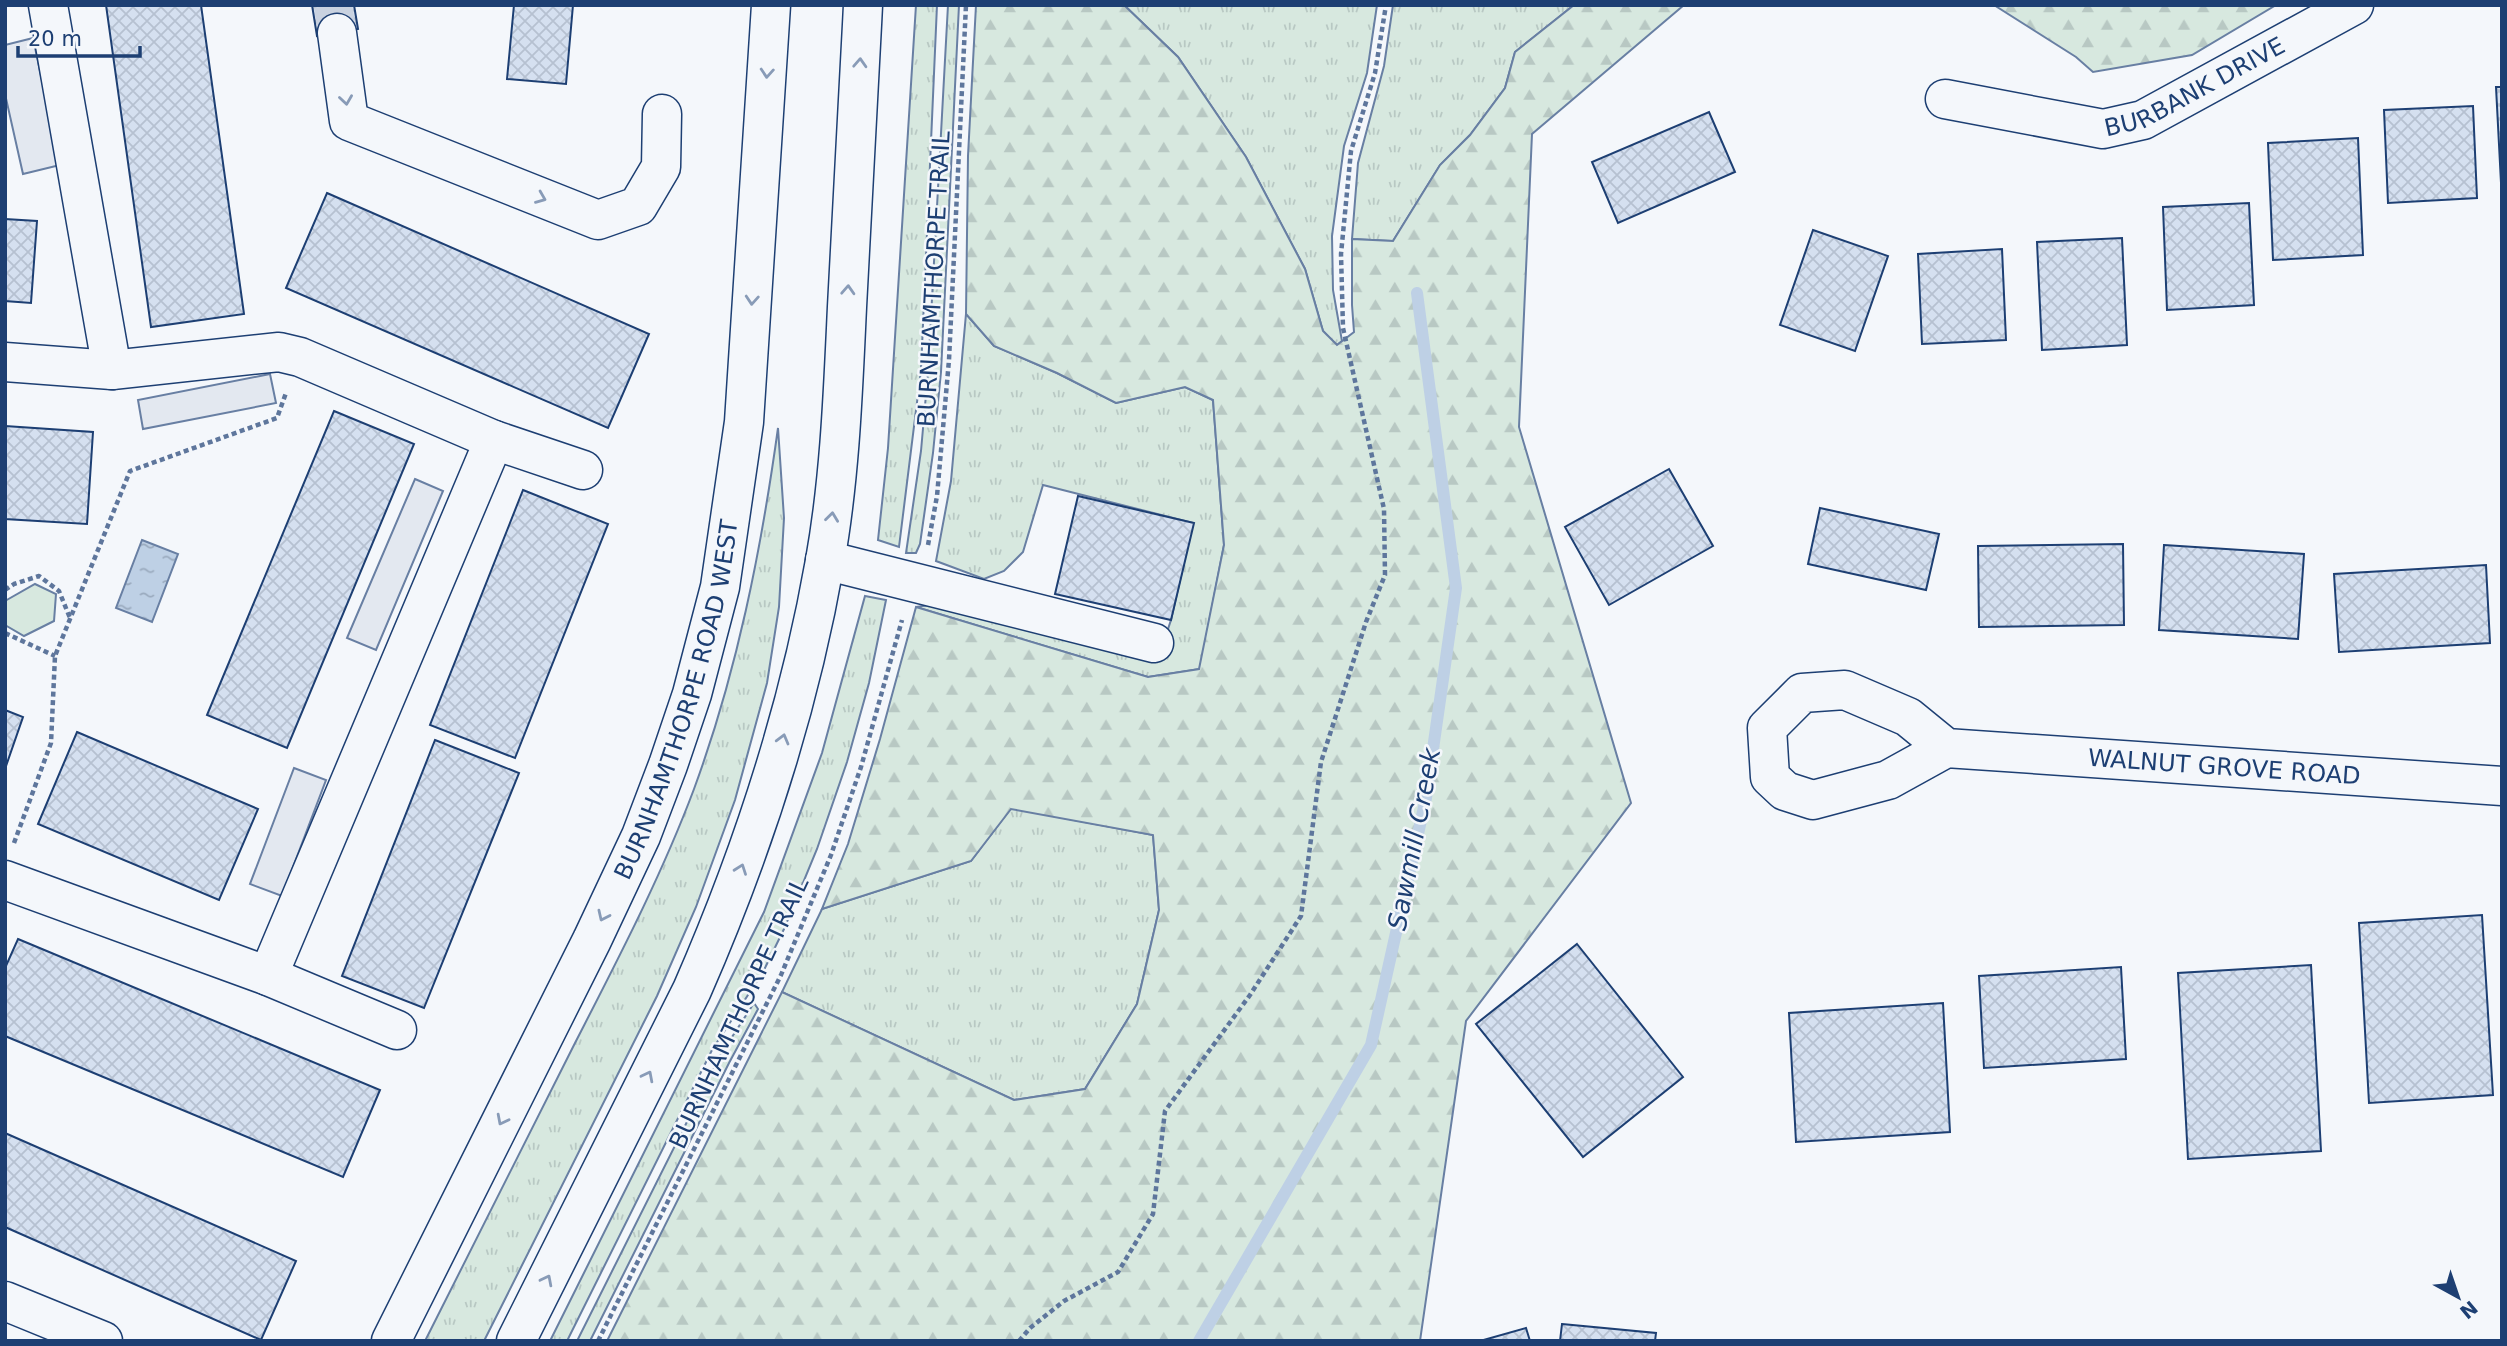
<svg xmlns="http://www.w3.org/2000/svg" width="2507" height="1346" font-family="'DejaVu Sans',sans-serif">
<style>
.grass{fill:url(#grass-tufts);stroke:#687fa3;stroke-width:2}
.forest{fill:url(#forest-firs);stroke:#687fa3;stroke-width:2}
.park{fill:#d7e8df;stroke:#687fa3;stroke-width:2}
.parking{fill:#e3e8f0;stroke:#687fa3;stroke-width:2}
.water{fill:url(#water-ripples);stroke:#687fa3;stroke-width:2}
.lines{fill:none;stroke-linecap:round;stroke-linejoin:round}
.stream{stroke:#bed0e5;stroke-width:12}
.building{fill:url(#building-cross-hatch);stroke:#1d3f73;stroke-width:2}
.minor-tunnel{stroke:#c9d2e0;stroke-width:38;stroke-dasharray:38 19;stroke-linecap:butt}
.minor-casing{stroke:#1d3f73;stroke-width:41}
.major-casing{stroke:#1d3f73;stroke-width:41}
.path{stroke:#5e769c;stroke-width:4.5;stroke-dasharray:5 3.5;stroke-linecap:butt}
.minor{stroke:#f4f7fb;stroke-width:38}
.major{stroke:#f4f7fb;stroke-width:38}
.oneway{stroke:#889bb7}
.labels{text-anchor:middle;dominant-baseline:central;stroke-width:5;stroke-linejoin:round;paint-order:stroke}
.street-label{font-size:24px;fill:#1d3f73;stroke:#f4f7fb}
.water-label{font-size:26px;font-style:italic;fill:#1d3f73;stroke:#f4f7fb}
</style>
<defs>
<pattern id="grass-tufts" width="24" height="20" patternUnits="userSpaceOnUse" patternTransform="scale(1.75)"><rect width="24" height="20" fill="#d7e8df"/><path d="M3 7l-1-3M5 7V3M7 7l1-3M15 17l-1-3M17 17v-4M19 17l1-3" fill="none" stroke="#b8c8c3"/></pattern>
<pattern id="forest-firs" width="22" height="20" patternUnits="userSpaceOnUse" patternTransform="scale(1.75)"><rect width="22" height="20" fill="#d7e8df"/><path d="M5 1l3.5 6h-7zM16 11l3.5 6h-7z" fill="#b8c8c3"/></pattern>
<pattern id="water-ripples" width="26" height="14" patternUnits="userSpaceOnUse" patternTransform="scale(1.75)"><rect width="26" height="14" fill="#bed0e5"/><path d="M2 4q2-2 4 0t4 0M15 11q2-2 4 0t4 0" fill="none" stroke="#9aaabe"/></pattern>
<pattern id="building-cross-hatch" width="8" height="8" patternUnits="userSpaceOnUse" patternTransform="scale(1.75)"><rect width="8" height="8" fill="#d5e0f0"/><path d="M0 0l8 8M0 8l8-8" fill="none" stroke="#b6c1d1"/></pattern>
</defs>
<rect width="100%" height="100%" fill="#f4f7fb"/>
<g class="grass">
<path d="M916,5H937L921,370L899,547L878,540L888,448Z"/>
<path d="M948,5H959L941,372L933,453L920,544L916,553H906L921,451L928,372Z"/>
<path d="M1124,5H1377L1367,73L1344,146L1332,236L1333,290L1342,341L1337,345L1323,331L1305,269L1246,157L1178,57Z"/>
<path d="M1393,5H1574L1515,52L1505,88L1470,135L1440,165L1393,241L1352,239L1358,163L1384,66Z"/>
<path d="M966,314L994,346L1057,373L1116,403L1185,387L1213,400L1224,545L1200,669L1148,677L916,607L930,605L1157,662L1171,620L1193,523L1043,485L1023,552L1004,571L984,579L936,561L951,481Z"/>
<path d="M778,428L784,518L779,607L767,683L735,800L696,907L657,996L484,1341H425C475,1241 525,1142 575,1043C618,959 661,877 694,789C737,672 761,551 778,428Z"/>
<path d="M865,596L886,600L869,683L847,762L817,849L784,929L763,972L712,1050L567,1341H550L764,912L822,753Z"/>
<path d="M1011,808L1153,835L1159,910L1137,1004L1085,1089L1014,1100L782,992L822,909L971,861Z"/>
<path d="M754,1003L758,1009L729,1063L590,1341H577L721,1054Z"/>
</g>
<g class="forest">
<path d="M976,5H1124L1178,57L1246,157L1305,269L1323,331L1337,345L1354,332L1352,305V239L1393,241L1440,165L1470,135L1505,88L1515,52L1574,5H1684L1532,134L1519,427L1631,803L1466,1021L1420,1341H607L782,992L1014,1100L1085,1089L1137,1004L1159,910L1153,835L1011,809L971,861L822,909L848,844L880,739L916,607L1148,677L1199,669L1224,545L1213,400L1185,387L1116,403L1057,373L994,346L966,314L968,156Z"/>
<path d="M1994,5H2276L2192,55L2093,72L2076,57Z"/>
</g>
<path class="park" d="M35,584L56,594L54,621L24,636L5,625V601Z"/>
<g class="parking">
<path d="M33,38L60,165L23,174L5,94V45Z"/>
<path d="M270,374L276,403L143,429L138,400Z"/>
<path d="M415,479L443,491L376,650L347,638Z"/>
<path d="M294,768L326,780L282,896L250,884Z"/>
</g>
<path class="water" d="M142,540L178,554L152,622L116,608Z"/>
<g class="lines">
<path class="stream" d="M1199,1341L1371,1045L1426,798L1456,588L1417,293"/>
</g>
<g class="building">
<path d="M106,5H201L244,314L151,327Z"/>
<path d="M312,5H354L358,29L317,36Z"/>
<path d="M514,5H573L566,84L507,79Z"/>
<path d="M2496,87H2502V202Z"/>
<path d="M2473,106L2477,198L2388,203L2384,110Z"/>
<path d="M1709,112L1735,172L1618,223L1592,162Z"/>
<path d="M2358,138L2363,255L2273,260L2268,143Z"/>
<path d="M327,193L649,334L608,428L286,288Z"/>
<path d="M2249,203L2254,305L2167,310L2163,207Z"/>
<path d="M5,219L37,221L31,303L5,301Z"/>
<path d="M1813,230L1888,256L1855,351L1780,325Z"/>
<path d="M2122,238L2127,345L2042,350L2037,242Z"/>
<path d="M2002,249L2006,340L1922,344L1918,254Z"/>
<path d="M334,411L414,444L287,748L207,715Z"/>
<path d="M5,426L93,432L87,524L5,519Z"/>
<path d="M1669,469L1713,546L1609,605L1565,527Z"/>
<path d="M523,490L608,524L515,758L430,725Z"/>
<path d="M1078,496L1194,523L1171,620L1055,594Z"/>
<path d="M1820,508L1939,534L1926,590L1808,564Z"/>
<path d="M2123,544L2124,625L1979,627L1978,546Z"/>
<path d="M2164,545L2304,554L2298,639L2159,630Z"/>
<path d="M2486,565L2490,643L2339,652L2334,574Z"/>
<path d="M5,710L23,717L5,769Z"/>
<path d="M77,732L258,809L219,900L38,824Z"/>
<path d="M435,740L519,773L424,1008L342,976Z"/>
<path d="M2482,915L2493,1095L2369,1103L2359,923Z"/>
<path d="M18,939L380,1090L343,1177L5,1036V968Z"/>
<path d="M1577,944L1683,1077L1583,1157L1476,1024Z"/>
<path d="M2311,965L2321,1151L2188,1159L2178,973Z"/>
<path d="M2121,967L2126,1059L1984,1068L1979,976Z"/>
<path d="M1943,1003L1950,1132L1796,1142L1789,1013Z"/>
<path d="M5,1133L296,1261L261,1340L5,1227Z"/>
<path d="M1562,1324L1656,1333L1655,1341H1560Z"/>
<path d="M1526,1328L1530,1341H1480Z"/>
</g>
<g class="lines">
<path class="minor-tunnel" d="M333,5L337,33"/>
<g class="minor-casing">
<g id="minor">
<path d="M48,5L112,370"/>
<path d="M337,33L349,121L598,220L638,206L661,167L662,114"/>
<path id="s1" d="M1945,99L2103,129L2143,120L2354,5"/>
<path d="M5,362L112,370L279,352L300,357L494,440L268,976L5,880"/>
<path d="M494,440L583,470"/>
<path d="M825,560L1154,643"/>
<path id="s2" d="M1946,748L1908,717L1845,690L1802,693L1767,728L1770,777L1785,791L1813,800L1888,780L1946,748L2502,786"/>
<path d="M268,976L397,1030"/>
<path d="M5,1301L103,1341"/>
</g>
</g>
<g class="major-casing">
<g id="major">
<path id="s3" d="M391,1341L592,940L641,836L668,765L692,694L720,587L744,422L771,5"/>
<path d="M516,1341L692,990C752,853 799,709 825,561C840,477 843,392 847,307C852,207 858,106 863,5"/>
</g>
</g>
<g class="path">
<path d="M928,545L937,496L949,360L966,5"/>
<path d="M5,590L14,584L39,576L59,591L70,618"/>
<path d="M5,633L55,656"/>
<path d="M14,843L51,743L55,656L130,471L277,418L286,393"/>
<path d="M598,1341L781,975L831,855L861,767L902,620"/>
<path d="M1019,1341L1030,1328L1064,1301L1118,1272L1153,1214L1165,1111L1250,995L1301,916L1321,762L1366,622L1385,575L1384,509L1343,328L1341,254L1351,151L1375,73L1386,5"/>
</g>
<use href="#minor" class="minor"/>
<use href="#major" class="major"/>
</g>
<defs><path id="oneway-chevron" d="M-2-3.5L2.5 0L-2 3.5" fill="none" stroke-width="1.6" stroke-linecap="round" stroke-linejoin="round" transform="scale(1.75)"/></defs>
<g class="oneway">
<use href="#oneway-chevron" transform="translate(860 63) rotate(-87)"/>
<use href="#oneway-chevron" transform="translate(767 73) rotate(94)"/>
<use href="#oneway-chevron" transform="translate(346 100) rotate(82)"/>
<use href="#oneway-chevron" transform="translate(541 198) rotate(22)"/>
<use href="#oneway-chevron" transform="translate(848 290) rotate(-87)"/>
<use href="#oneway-chevron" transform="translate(752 300) rotate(94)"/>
<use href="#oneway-chevron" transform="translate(832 517) rotate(-83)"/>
<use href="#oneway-chevron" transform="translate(783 739) rotate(-75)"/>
<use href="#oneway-chevron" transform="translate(741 869) rotate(-70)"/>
<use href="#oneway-chevron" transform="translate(603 916) rotate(115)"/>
<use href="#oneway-chevron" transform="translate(648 1076) rotate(-63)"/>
<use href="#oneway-chevron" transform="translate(502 1120) rotate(117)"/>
<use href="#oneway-chevron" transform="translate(547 1280) rotate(-63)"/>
</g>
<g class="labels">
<g class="street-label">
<text stroke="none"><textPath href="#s1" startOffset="262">BURBANK DRIVE</textPath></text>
<text transform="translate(934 279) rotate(-87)">BURNHAMTHORPE TRAIL</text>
<text stroke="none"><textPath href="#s3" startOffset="705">BURNHAMTHORPE ROAD WEST</textPath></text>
<text stroke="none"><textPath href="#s2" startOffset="732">WALNUT GROVE ROAD</textPath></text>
<text transform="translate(739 1013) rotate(-65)">BURNHAMTHORPE TRAIL</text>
</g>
<g class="water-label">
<text transform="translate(1414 839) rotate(-79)">Sawmill Creek</text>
</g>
</g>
<rect width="2507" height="1346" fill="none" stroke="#1d3f73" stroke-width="14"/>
<g transform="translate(2458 1297) rotate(140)" stroke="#f4f7fb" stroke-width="5" paint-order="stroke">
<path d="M0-5L12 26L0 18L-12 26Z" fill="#1d3f73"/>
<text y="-10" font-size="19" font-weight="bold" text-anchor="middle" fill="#1d3f73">N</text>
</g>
<path d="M18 46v10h122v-10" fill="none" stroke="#1d3f73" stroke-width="3.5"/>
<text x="28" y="46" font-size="21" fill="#1d3f73" stroke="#f4f7fb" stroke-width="5" paint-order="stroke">20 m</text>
</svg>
